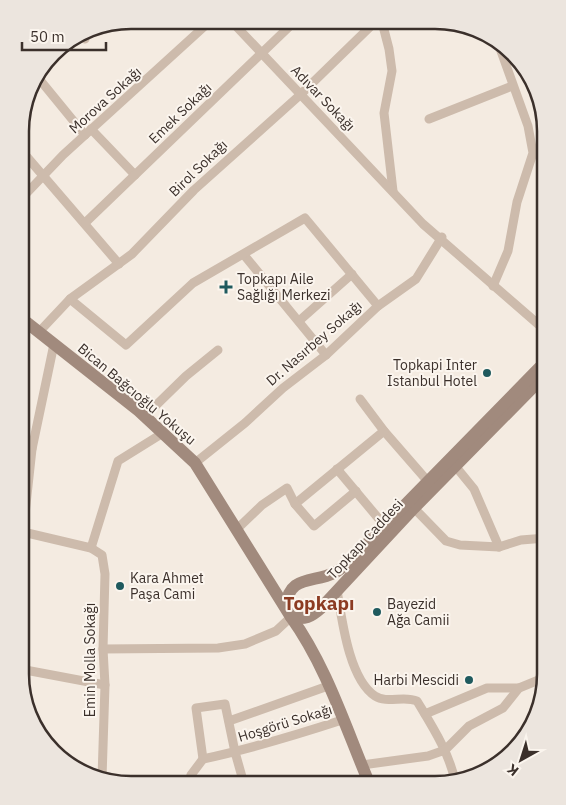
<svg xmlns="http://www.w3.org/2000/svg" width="566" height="805" font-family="'IBM Plex Sans',sans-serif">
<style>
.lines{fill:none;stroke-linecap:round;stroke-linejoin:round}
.street{stroke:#cdbbac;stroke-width:9}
.secondary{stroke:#a18a7d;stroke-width:12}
.poi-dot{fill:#1f5a5e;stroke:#fbf5ee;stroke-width:2}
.labels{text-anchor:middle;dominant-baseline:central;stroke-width:4;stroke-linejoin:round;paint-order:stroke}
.street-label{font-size:14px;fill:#3b302b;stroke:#fbf5ee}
.poi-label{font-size:14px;fill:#3b302b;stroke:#fbf5ee;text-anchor:start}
.district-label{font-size:19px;font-weight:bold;fill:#8c3b22;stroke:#fbf5ee}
.rim{fill:none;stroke:#3b302b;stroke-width:2.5}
</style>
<rect width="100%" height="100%" fill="#f4ebe1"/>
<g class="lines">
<g class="street">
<path d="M382,22L389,49L392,71L384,113L393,191"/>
<path d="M234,24L423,224L546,331"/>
<path d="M81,34L85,39"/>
<path d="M506,62L516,59"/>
<path d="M40,80L85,135"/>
<path d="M429,119L512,86"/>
<path d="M91,129L135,175"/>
<path d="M21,150L119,264"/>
<path d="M21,199L63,155L207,24"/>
<path d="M86,222L293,23"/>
<path d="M244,255L326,355"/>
<path d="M493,286L508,251L517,202L533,153L528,126L497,40"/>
<path d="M70,299L126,345L193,283L305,218L378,306"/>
<path d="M299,321L352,274"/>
<path d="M39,332L70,299L132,254L194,190L300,95L375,22"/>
<path d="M360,399L384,431L431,485"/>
<path d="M144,417L186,376L218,350"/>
<path d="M20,448L32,449"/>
<path d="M452,462L474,489L499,547"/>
<path d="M195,463L245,423L283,388L326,355L378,306L416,279L442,237"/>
<path d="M337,469L384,525"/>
<path d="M295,504L384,431"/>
<path d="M414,508L446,541L460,545L499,547L521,540L546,538"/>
<path d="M237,529L262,505L287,488L295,504L314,526L356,491"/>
<path d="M23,532L91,548L102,555L105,574L103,649L105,685L102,778"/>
<path d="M91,548L118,461L163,433"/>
<path d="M20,560L32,449L54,344"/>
<path d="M337,590C342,620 349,679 375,696C387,704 404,695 417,701C432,726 449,752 455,781"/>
<path d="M103,649L218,648L245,644L276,631L291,617"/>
<path d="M20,669L105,685"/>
<path d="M541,679L543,689"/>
<path d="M425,714L487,688H519"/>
<path d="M229,721L328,686"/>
<path d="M362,765L428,756L445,750L469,726L503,708L519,688L546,677"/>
<path d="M188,784L191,775L203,759"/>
<path d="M244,784L235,752L225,704L196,708L203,759C250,749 296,735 342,720"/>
</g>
<g class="secondary">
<path d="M21,318L139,411L195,463L291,617C305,620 311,617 321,608L414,508L546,374"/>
<path d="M286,607C288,575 313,583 334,573C341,570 347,563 353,558L546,361"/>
<path d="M291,617C327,667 346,729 370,785"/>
</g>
</g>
<g class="poi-dot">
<path d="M223.5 279.5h5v5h5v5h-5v5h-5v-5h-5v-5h5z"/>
<circle cx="487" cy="373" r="5"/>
<circle cx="120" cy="586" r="5"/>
<circle cx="377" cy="612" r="5"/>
<circle cx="469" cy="680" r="5"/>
</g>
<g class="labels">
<g class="street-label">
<text transform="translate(323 98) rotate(46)">Adıvar Sokağı</text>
<text transform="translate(105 100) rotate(-42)">Morova Sokağı</text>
<text transform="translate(180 113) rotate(-44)">Emek Sokağı</text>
<text transform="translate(198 168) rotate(-44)">Birol Sokağı</text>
<text transform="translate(314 343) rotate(-41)">Dr. Nasırbey Sokağı</text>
<text transform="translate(137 394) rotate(40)">Bican Bağcıoğlu Yokuşu</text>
<text transform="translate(365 539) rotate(-47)">Topkapı Caddesi</text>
<text transform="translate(90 660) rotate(-90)">Emin Molla Sokağı</text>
<text transform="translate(285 723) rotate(-17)">Hoşgörü Sokağı</text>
</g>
<g class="poi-label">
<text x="237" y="279">Topkapı Aile<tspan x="237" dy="16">Sağlığı Merkezi</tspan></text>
<text x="477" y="365" text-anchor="end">Topkapi Inter<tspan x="477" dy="16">Istanbul Hotel</tspan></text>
<text x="130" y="578">Kara Ahmet<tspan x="130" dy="16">Paşa Cami</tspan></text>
<text x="387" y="604">Bayezid<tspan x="387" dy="16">Ağa Camii</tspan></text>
<text x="459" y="680" text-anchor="end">Harbi Mescidi</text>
</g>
<g class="district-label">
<text x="319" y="603">Topkapı</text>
</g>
</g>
<path d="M0 0H566V805H0ZM131 29H435A102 102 0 0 1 537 131V674A102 102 0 0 1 435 776H131A102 102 0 0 1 29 674V131A102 102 0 0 1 131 29Z" fill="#ece5de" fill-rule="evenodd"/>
<path class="rim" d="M131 29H435A102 102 0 0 1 537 131V674A102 102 0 0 1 435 776H131A102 102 0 0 1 29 674V131A102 102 0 0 1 131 29Z"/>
<g transform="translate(521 760) rotate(219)" stroke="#fbf5ee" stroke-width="4" paint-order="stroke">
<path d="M0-4L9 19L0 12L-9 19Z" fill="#3b302b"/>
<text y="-8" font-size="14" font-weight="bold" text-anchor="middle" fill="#3b302b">K</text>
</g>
<path d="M22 42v8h84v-8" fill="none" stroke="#3b302b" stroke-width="2.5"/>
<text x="30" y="42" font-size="15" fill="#3b302b" stroke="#fbf5ee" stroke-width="4" paint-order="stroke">50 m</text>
</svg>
